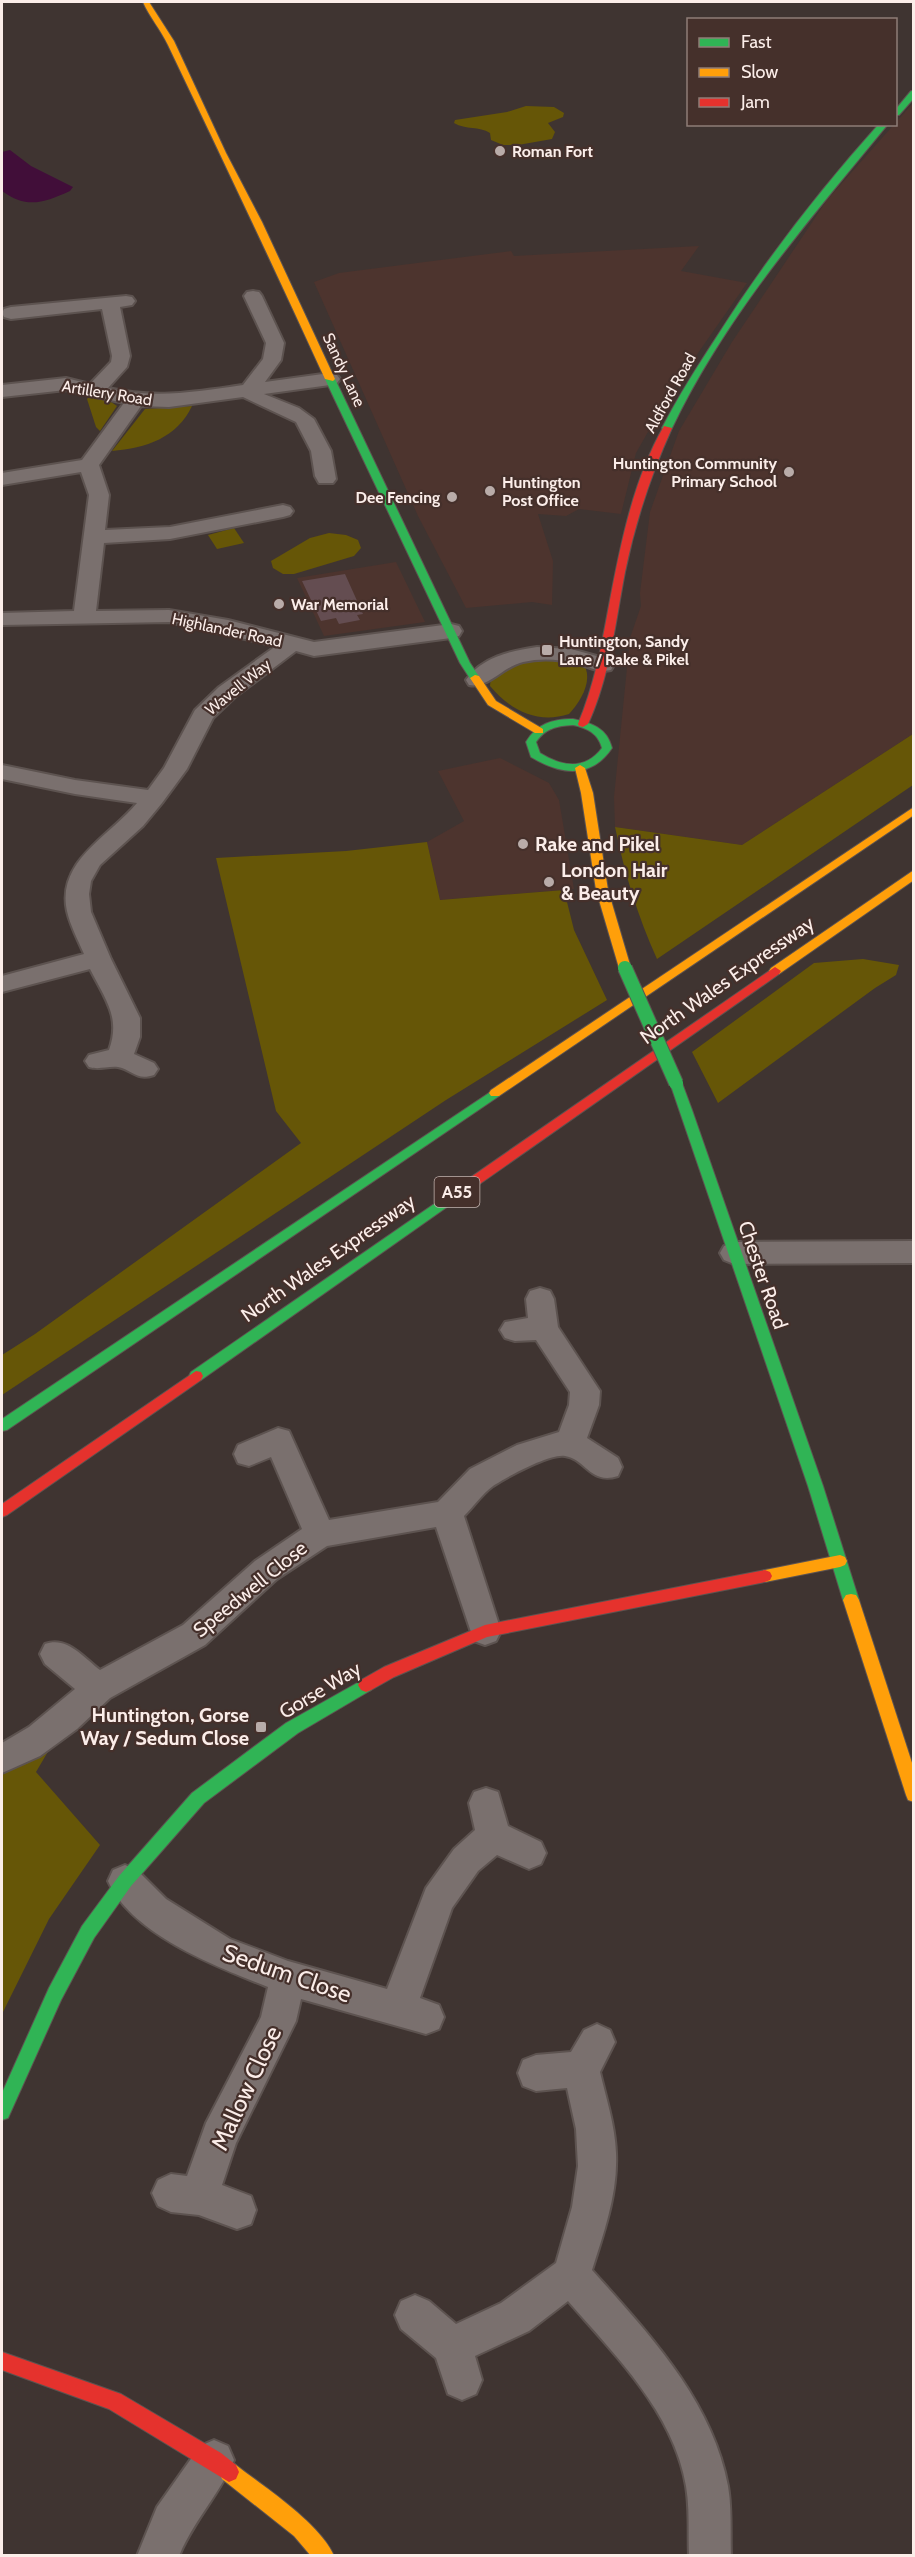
<svg xmlns="http://www.w3.org/2000/svg" width="915" height="2557" font-family="Cabin,sans-serif">
<style>
.built{fill:#4d342e}
.green{fill:#665607}
.water{fill:#410e39}
.building{fill:#644d51}
.lines{fill:none;stroke-linecap:round;stroke-linejoin:round}
.street-casing{stroke:#5d5350;stroke-width:4}
.fast-casing{stroke:#5d5350;stroke-width:2}
.slow-casing{stroke:#5d5350;stroke-width:2}
.jam-casing{stroke:#5d5350;stroke-width:2}
.street{fill:#7a706e;fill-rule:evenodd}
.fast{fill:#30b455;fill-rule:evenodd}
.slow{fill:#ff9f0a;fill-rule:evenodd}
.jam{fill:#e5322d;fill-rule:evenodd}
.fast-bridge-casing{stroke:#5d5350;stroke-width:16;stroke-linecap:butt}
.fast-bridge{stroke:#30b455;stroke-width:14}
.poi-dot{fill:#b9aca9;stroke:#45302b;stroke-width:2}
.labels{text-anchor:middle;dominant-baseline:central;stroke-width:4.5;stroke-linejoin:round;paint-order:stroke}
.far-poi-label{font-size:16px;font-weight:bold;fill:#fbede9;stroke:#45302b;text-anchor:start}
.far-street-label{font-size:16px;fill:#fbede9;stroke:#45302b}
.shield{fill:#45302b;stroke:#c4b4b0;stroke-width:1.5}
.shield-label{font-size:18px;font-weight:bold;fill:#fbede9}
.poi-label{font-size:20px;font-weight:bold;fill:#fbede9;stroke:#45302b;text-anchor:start}
.street-label{font-size:20px;fill:#fbede9;stroke:#45302b}
.near-street-label{font-size:24px;fill:#fbede9;stroke:#45302b}
</style>
<rect width="100%" height="100%" fill="#3f3431"/>
<g class="built">
<path d="M913,103V734L742,845L615,827L614,797L630,638L641,606L640,593L650,512L679,431L732,342L827,200Z"/>
<path d="M699,246L681,271L747,283L670,393L636,453L621,514L579,509L566,516L538,514L553,561L552,605L532,602L466,608L418,516L314,282L339,273L511,251L514,256Z"/>
<path d="M396,562L425,622L324,636L297,578Z"/>
<path d="M500,758L549,783L559,800L574,889L440,900L427,842L464,821L438,771Z"/>
</g>
<g class="green">
<path d="M526,106L554,107L564,113L563,117L548,123L555,132L552,139L518,145H503L491,140L490,133C479,126 466,130 454,123L455,120L507,112Z"/>
<path d="M89,397L111,402L117,406L100,431L96,427L87,399Z"/>
<path d="M192,406C177,438 146,448 112,451L145,409Z"/>
<path d="M234,528L244,543L217,549L208,535Z"/>
<path d="M329,533L346,535L358,540L361,548L354,556L294,574H283L273,568L271,561L310,538Z"/>
<path d="M553,659L582,662C595,678 581,701 569,714C538,724 511,711 490,686L491,676L524,660Z"/>
<path d="M913,734V785L657,959C637,914 625,875 615,827L742,845Z"/>
<path d="M427,842L440,900L564,890L574,930L607,1000L446,1100L2,1395V1355L35,1334L301,1143L276,1111L216,858L346,851Z"/>
<path d="M863,959L899,965L896,975L875,988L718,1103L692,1052L814,963Z"/>
<path d="M56,1738L36,1772L100,1845L49,1919L2,2014V1767L13,1763Z"/>
</g>
<path class="water" d="M10,150L31,166L73,187L70,191C43,203 27,209 2,191V152Z"/>
<path class="building" d="M345,574L363,614L357,615L360,620L339,624L336,618L321,621L302,581Z"/>
<g class="lines">
<g class="street-casing">
<g id="street">
<path d="M253,291L259,292L262,296L284,343L281,360L265,382L330,373L337,375L340,379L337,383L330,385L264,394L299,408L314,419L331,451L336,479L333,483H319L315,476L311,451L296,422L243,397L169,407L141,406L99,465L109,495L105,530L170,527L283,505L290,507L293,511L290,515L283,517L170,539L104,543L96,611L169,610L228,620L314,642L451,624L459,626L462,631L459,636L451,638L314,656L296,651L235,697L213,718L187,769L162,803L143,826L100,865L91,881L89,894L91,912L111,959L140,1018V1037L134,1054L154,1063L158,1069L154,1075C136,1081 133,1070 118,1067C107,1066 99,1070 89,1067L85,1061L89,1055L109,1050C121,1017 105,999 90,969L2,992V976L84,954C78,940 70,925 67,911C56,861 110,836 137,803L75,794L2,779V765L75,780L148,790L164,768L195,710L219,687L276,646L169,622L2,625V613L74,611L89,495L81,472L2,485V473L82,460L124,403L66,390L2,397V385L66,378L90,384L111,362L112,356L102,309L11,319L4,317L2,313L4,309L11,307L126,296L132,297L135,301L132,305L120,307L130,356L127,367L108,388C157,399 193,392 243,385L263,359L266,343L244,296L247,292Z"/>
<path d="M537,647L571,649L611,660L614,665L611,670C598,673 587,666 575,663C558,659 540,658 523,662C502,667 488,689 469,685L466,680C482,657 510,651 537,647Z"/>
<path d="M914,1241V1263L734,1264L724,1260L720,1253L724,1246L734,1242Z"/>
<path d="M540,1288L550,1291L554,1299L558,1327L600,1391L599,1405L587,1438L618,1458L622,1467L618,1476C590,1485 586,1459 565,1456C550,1453 505,1478 493,1486C482,1494 473,1507 464,1516L501,1631L496,1641L485,1645L474,1641L436,1527L327,1546L277,1579L205,1645L110,1698L77,1729L40,1756L2,1773V1743L29,1727L75,1689L45,1664L40,1654L45,1644C67,1636 83,1657 100,1670L183,1625L255,1561L302,1529L271,1457L249,1466L238,1463L234,1454L238,1445L278,1428L289,1431L329,1520L438,1502L470,1469L517,1445L559,1432L569,1405L570,1392L536,1340L515,1341L505,1338L500,1330L505,1322L528,1318L526,1299L530,1291Z"/>
<path d="M486,1788L498,1792L508,1826L541,1842L546,1853L541,1864L529,1869L497,1855L478,1871L452,1908L420,1998L439,2005L444,2017L439,2029L426,2034L301,1999L296,2021L236,2143L222,2185L251,2196L256,2210L251,2224L237,2229L199,2215L171,2212L158,2206L152,2193L158,2180L171,2174L187,2176L206,2123L261,2017L268,1987C217,1967 131,1934 108,1881L113,1870L125,1865L137,1870L166,1899L230,1939L288,1961L387,1989L426,1888L454,1849L475,1830L469,1803L474,1792Z"/>
<path d="M597,2024L610,2030L615,2042L600,2072C606,2098 615,2125 616,2153C618,2193 604,2232 592,2270C648,2333 712,2400 728,2486C732,2509 730,2533 731,2556H689C688,2533 690,2509 686,2486C674,2413 615,2355 568,2301L529,2331L475,2356L482,2380L476,2394L462,2400L448,2394L436,2358L401,2329L395,2315L401,2301L415,2295L429,2301L456,2324L501,2303L556,2263L572,2207L578,2166L576,2129L567,2088L536,2091L523,2086L518,2073L523,2060L536,2055L571,2052L584,2030Z"/>
<path d="M214,2440L228,2446L234,2460C220,2494 193,2521 179,2556H137L157,2507L200,2446Z"/>
</g>
</g>
<g class="fast-casing">
<g id="fast">
<path d="M911,91H914V98L899,115H896V109Z"/>
<path d="M879,124H888C809,220 726,315 672,428L664,430L662,428C678,397 697,367 716,338C764,262 819,191 879,124Z"/>
<path d="M330,376L335,379L470,663L480,678L479,680H471L460,663L325,379Z"/>
<path d="M573,719C592,723 607,728 612,748C591,779 561,775 531,757L526,742C537,724 552,719 573,719ZM573,725C587,728 598,733 602,748C585,771 561,766 540,753L536,742C546,728 557,726 573,725Z"/>
<path d="M676,1079L682,1083L692,1110L823,1486L859,1600L856,1605L851,1606L846,1605L843,1600L808,1486L670,1083Z"/>
<path d="M495,1089L501,1093L499,1096L7,1430L2,1431V1419Z"/>
<path d="M466,1182L473,1187L471,1190L201,1380H191L189,1376L191,1372Z"/>
<path d="M366,1678L371,1680L374,1685L371,1690L298,1733L204,1803L131,1886L94,1938L61,2000L8,2118L2,2120V2093L49,1988L82,1926L119,1876L192,1793L286,1723Z"/>
</g>
</g>
<g class="slow-casing">
<g id="slow">
<path d="M143,2H149L174,41L226,153L262,222L335,379L333,381L325,379C274,267 221,156 168,45C161,30 149,16 143,2Z"/>
<path d="M475,675L479,676L496,701L543,729V733H535L488,705L470,678Z"/>
<path d="M580,765L585,768L593,793L608,890L631,968L625,972L619,968L596,890L581,793L575,768Z"/>
<path d="M914,807V815L499,1096H491L489,1093L491,1090Z"/>
<path d="M914,870V880L779,974H771L769,971L771,968Z"/>
<path d="M840,1555L845,1557L847,1561L845,1565L840,1567L765,1582L760,1580L758,1576L760,1572L765,1570Z"/>
<path d="M851,1594L856,1595L859,1600L914,1769V1802L908,1800L906,1795L843,1600L846,1595Z"/>
<path d="M229,2462L236,2465C264,2487 320,2523 334,2556H311L294,2536L222,2479L219,2472L222,2465Z"/>
</g>
</g>
<g class="jam-casing">
<g id="jam">
<path d="M664,426L672,428C651,474 635,523 625,572C615,624 610,676 588,724L583,727L579,726L578,724C595,684 602,643 610,600C621,542 634,478 664,426Z"/>
<path d="M775,967L781,971L779,974L471,1190H461L459,1187L461,1184Z"/>
<path d="M196,1371L201,1372L203,1376L201,1380L7,1515L2,1517V1504Z"/>
<path d="M765,1570L770,1572L772,1576L770,1580L765,1582L487,1637L394,1677L371,1690L366,1692L361,1690L358,1685L361,1680L384,1667L485,1625Z"/>
<path d="M2,2352L121,2394L221,2453L236,2465L239,2472L236,2479L229,2482L109,2409L2,2370Z"/>
</g>
</g>
<use href="#street" class="street"/>
<use href="#fast" class="fast"/>
<use href="#slow" class="slow"/>
<use href="#jam" class="jam"/>
<g class="fast-bridge-casing">
<path id="fast-bridge" d="M625,968L676,1083"/>
</g>
<use href="#fast-bridge" class="fast-bridge"/>
</g>
<g class="poi-dot">
<circle cx="500" cy="151" r="6"/>
<circle cx="789" cy="472" r="6"/>
<circle cx="490" cy="491" r="6"/>
<circle cx="452" cy="497" r="6"/>
<circle cx="279" cy="604" r="6"/>
<rect x="541" y="644" width="12" height="12" rx="3"/>
<circle cx="523" cy="844" r="6"/>
<circle cx="549" cy="882" r="6"/>
<rect x="255" y="1721" width="12" height="12" rx="3"/>
</g>
<g class="labels">
<g class="far-poi-label">
<text x="512" y="151">Roman Fort</text>
<text x="777" y="463" text-anchor="end">Huntington Community<tspan x="777" dy="18">Primary School</tspan></text>
<text x="502" y="482">Huntington<tspan x="502" dy="18">Post Office</tspan></text>
<text x="440" y="497" text-anchor="end">Dee Fencing</text>
<text x="291" y="604">War Memorial</text>
<text x="559" y="641">Huntington, Sandy<tspan x="559" dy="18">Lane / Rake &amp; Pikel</tspan></text>
</g>
<g class="far-street-label">
<text transform="translate(344 370) rotate(65)">Sandy Lane</text>
<text transform="translate(107 393) rotate(9)">Artillery Road</text>
<text transform="translate(670 393) rotate(-61)">Aldford Road</text>
<text transform="translate(227 630) rotate(12)">Highlander Road</text>
<text transform="translate(238 687) rotate(-39)">Wavell Way</text>
</g>
<rect class="shield" x="434.5" y="1177" width="45" height="30" rx="4.5"/>
<g class="shield-label">
<text x="457" y="1192">A55</text>
</g>
<g class="poi-label">
<text x="535" y="844">Rake and Pikel</text>
<text x="561" y="870">London Hair<tspan x="561" dy="23">&amp; Beauty</tspan></text>
<text x="249" y="1715" text-anchor="end">Huntington, Gorse<tspan x="249" dy="23">Way / Sedum Close</tspan></text>
</g>
<g class="street-label">
<text transform="translate(727 980) rotate(-35)">North Wales Expressway</text>
<text transform="translate(328 1258) rotate(-35)">North Wales Expressway</text>
<text transform="translate(763 1275) rotate(71)">Chester Road</text>
<text transform="translate(250 1589) rotate(-39)">Speedwell Close</text>
<text transform="translate(320 1690) rotate(-31)">Gorse Way</text>
</g>
<g class="near-street-label">
<text transform="translate(287 1973) rotate(19)">Sedum Close</text>
<text transform="translate(246 2088) rotate(-65)">Mallow Close</text>
</g>
</g>
<rect width="915" height="2557" fill="none" stroke="#fbede9" stroke-width="6"/>
<rect x="687" y="18" width="210" height="108" fill="#45302b" stroke="#8e7c77" stroke-width="1.5"/>
<rect x="699" y="38" width="30" height="9" fill="#30b455" stroke="#8e7c77" stroke-width="1.5"/>
<text x="741" y="48" font-size="18" fill="#fbede9">Fast</text>
<rect x="699" y="68" width="30" height="9" fill="#ff9f0a" stroke="#8e7c77" stroke-width="1.5"/>
<text x="741" y="78" font-size="18" fill="#fbede9">Slow</text>
<rect x="699" y="98" width="30" height="9" fill="#e5322d" stroke="#8e7c77" stroke-width="1.5"/>
<text x="741" y="108" font-size="18" fill="#fbede9">Jam</text>
</svg>
